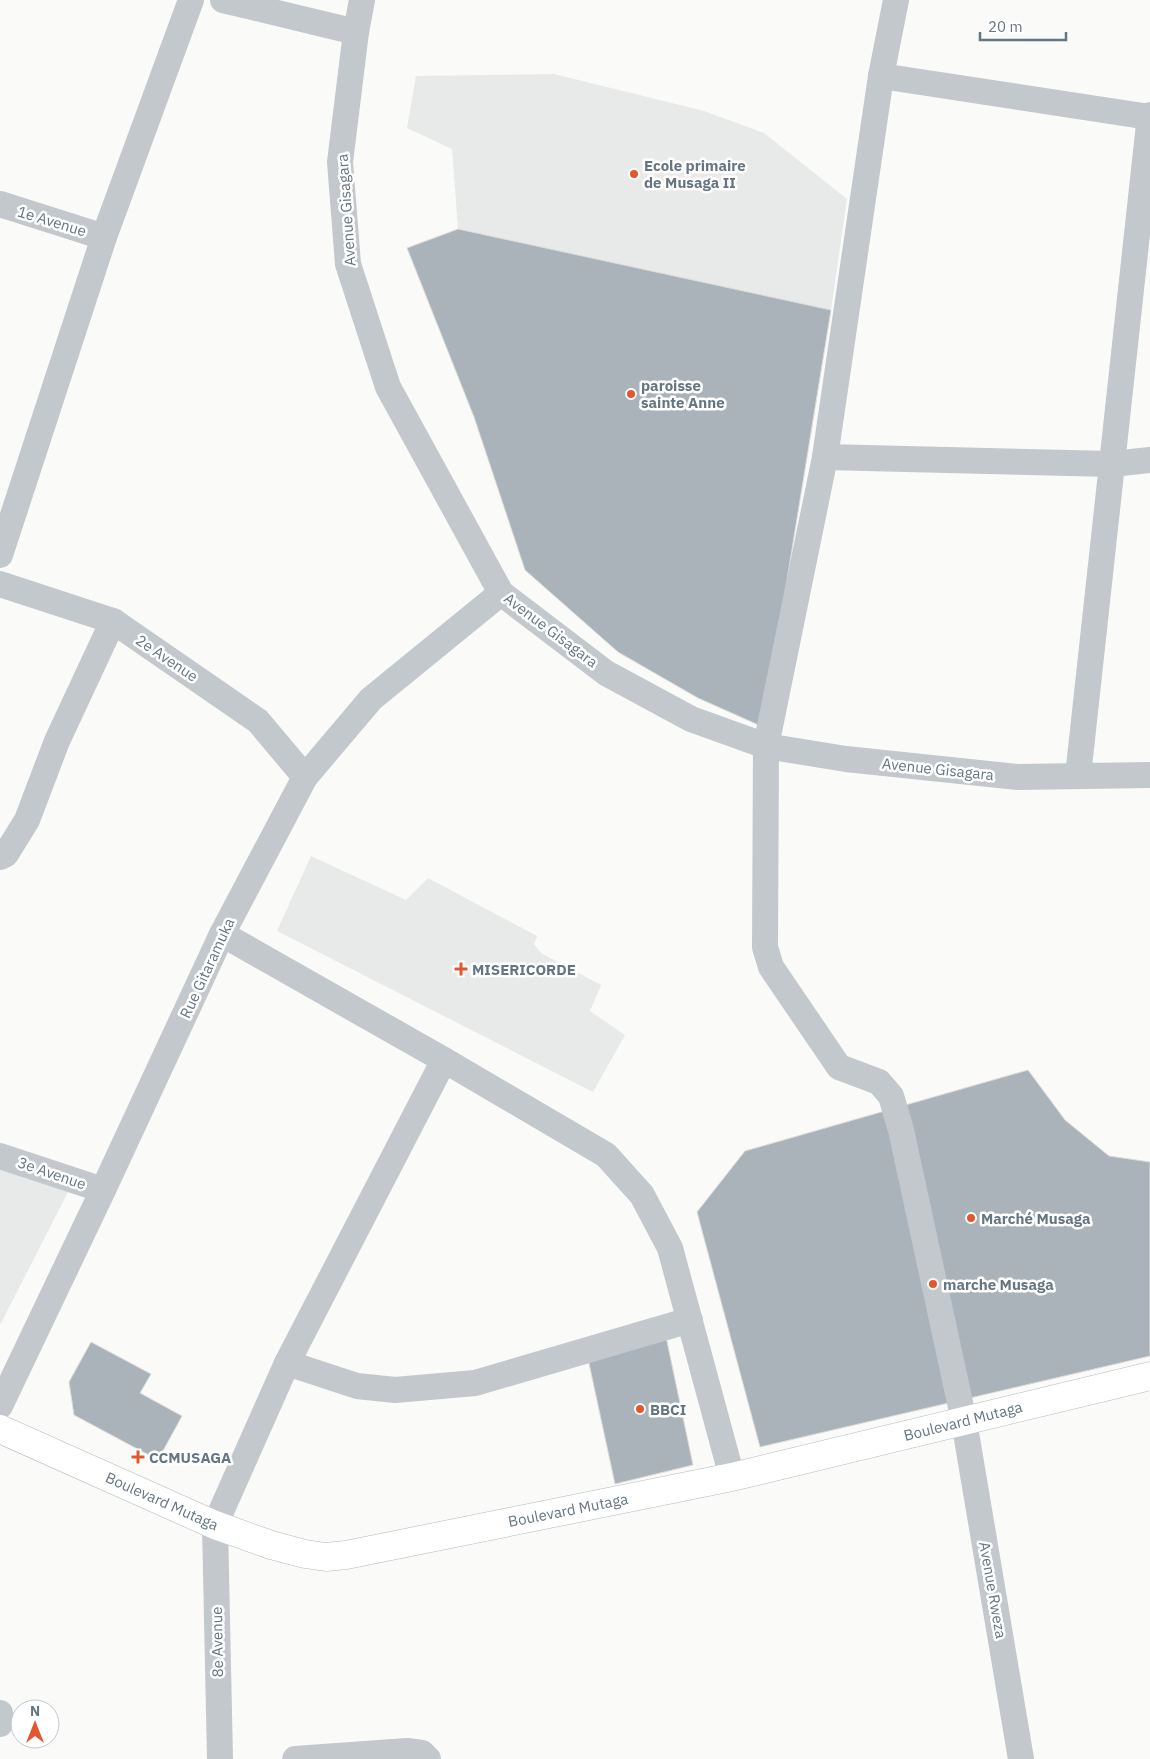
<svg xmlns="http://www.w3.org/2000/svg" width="1150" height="1759" font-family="'IBM Plex Sans',sans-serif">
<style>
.built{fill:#e8e9e9}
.building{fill:#aab3b9;stroke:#dcdcda}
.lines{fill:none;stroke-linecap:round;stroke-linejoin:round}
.secondary-casing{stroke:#b3babf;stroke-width:29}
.street{stroke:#c3c8cc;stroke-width:26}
.secondary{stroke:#fff;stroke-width:28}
.poi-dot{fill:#e4572e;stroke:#fff;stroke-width:2}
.labels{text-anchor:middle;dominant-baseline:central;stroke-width:5;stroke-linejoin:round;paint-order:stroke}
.poi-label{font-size:15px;font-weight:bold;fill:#657683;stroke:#fff;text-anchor:start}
.street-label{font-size:15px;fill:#657683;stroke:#fff}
</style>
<rect width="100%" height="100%" fill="#fafaf8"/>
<g class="built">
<path d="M554,74L704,111L764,133L847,199L831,310L687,288L458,229L452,149L407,128L416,76Z"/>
<path d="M311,856L406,900L428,878L537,936L534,944L541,953L601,985L590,1011L625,1035L593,1092L277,931Z"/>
<path d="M0,1159L68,1192L0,1325Z"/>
</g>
<g class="building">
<path d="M458,229L831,310L763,727L698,698L618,652L525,570L474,417L407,248Z"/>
<path d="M1028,1070L1065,1120L1109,1156L1150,1162V1356L760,1447L697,1212L745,1151Z"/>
<path d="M665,1332L693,1465L615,1484L587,1354Z"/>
<path d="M91,1342L151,1374L140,1393L182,1416L158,1460L74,1415L69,1382Z"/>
</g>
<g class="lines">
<g class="secondary-casing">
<path id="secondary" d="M0,1429L215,1525L271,1545L305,1554L326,1557L346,1555L732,1477L1150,1376"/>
</g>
<g class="street">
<path d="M223,0L356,32"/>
<path d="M362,0L356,32L340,162L348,264L388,387L501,593L606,673L691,719L766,746L846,759L1018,777L1150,775"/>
<path d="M896,0L881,76L825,457L766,746L765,947L771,967L839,1067L879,1082L891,1096L901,1130L964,1421L1021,1759"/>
<path d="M881,76L1149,117"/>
<path d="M0,204L104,237"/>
<path d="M825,457L1112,464L1150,460"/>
<path d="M0,555L104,237L191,0"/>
<path d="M0,584L113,621L258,721L305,777"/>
<path d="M1078,776L1150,115"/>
<path d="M0,857L6,854L27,820L57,741L113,621"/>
<path d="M222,934L444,1060L606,1155L642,1195L670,1248L732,1477"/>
<path d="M0,1156L103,1190"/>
<path d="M287,1363L357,1386L395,1390L475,1383L690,1320"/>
<path d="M0,1406L103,1190L222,934L305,777L371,699L501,593"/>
<path d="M0,1713V1724"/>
<path d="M220,1759L215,1525L287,1363L444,1060"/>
<path d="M295,1759L407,1751L422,1753L428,1759"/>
</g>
<use href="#secondary" class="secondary"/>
</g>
<g class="poi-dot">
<circle cx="634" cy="174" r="5"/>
<circle cx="631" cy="394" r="5"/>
<path d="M458.5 961.5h5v5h5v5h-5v5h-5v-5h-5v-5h5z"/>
<circle cx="971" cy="1218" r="5"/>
<circle cx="933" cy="1284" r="5"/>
<circle cx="640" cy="1409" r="5"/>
<path d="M135.5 1449.5h5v5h5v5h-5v5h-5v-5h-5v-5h5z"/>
</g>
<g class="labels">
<g class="poi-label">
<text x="644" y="165">Ecole primaire<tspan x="644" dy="17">de Musaga II</tspan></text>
<text x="641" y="385">paroisse<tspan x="641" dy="17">sainte Anne</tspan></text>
<text x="472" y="969">MISERICORDE</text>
<text x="981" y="1218">Marché Musaga</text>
<text x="943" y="1284">marche Musaga</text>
<text x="650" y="1409">BBCI</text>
<text x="149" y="1457">CCMUSAGA</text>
</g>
<g class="street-label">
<text transform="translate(346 210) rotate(-94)">Avenue Gisagara</text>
<text transform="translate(52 221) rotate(17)">1e Avenue</text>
<text transform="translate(551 630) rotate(37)">Avenue Gisagara</text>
<text transform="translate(167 658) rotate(34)">2e Avenue</text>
<text transform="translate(938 769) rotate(6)">Avenue Gisagara</text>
<text transform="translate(207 968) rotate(-65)">Rue Gitaramuka</text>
<text transform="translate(52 1173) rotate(19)">3e Avenue</text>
<text transform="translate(963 1421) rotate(-14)">Boulevard Mutaga</text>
<text transform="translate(162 1501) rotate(24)">Boulevard Mutaga</text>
<text transform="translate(568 1510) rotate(-11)">Boulevard Mutaga</text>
<text transform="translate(993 1590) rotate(80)">Avenue Rweza</text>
<text transform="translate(217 1642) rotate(-91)">8e Avenue</text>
</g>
</g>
<g transform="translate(35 1724)"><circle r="24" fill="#ffffff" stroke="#c1c8cd"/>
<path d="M0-4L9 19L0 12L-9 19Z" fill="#e4572e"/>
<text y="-8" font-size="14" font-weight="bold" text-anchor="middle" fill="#657683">N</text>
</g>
<path d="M980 32v8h86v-8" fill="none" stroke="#657683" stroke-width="2.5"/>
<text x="988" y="32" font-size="15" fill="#657683" stroke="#ffffff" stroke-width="4" paint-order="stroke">20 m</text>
</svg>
